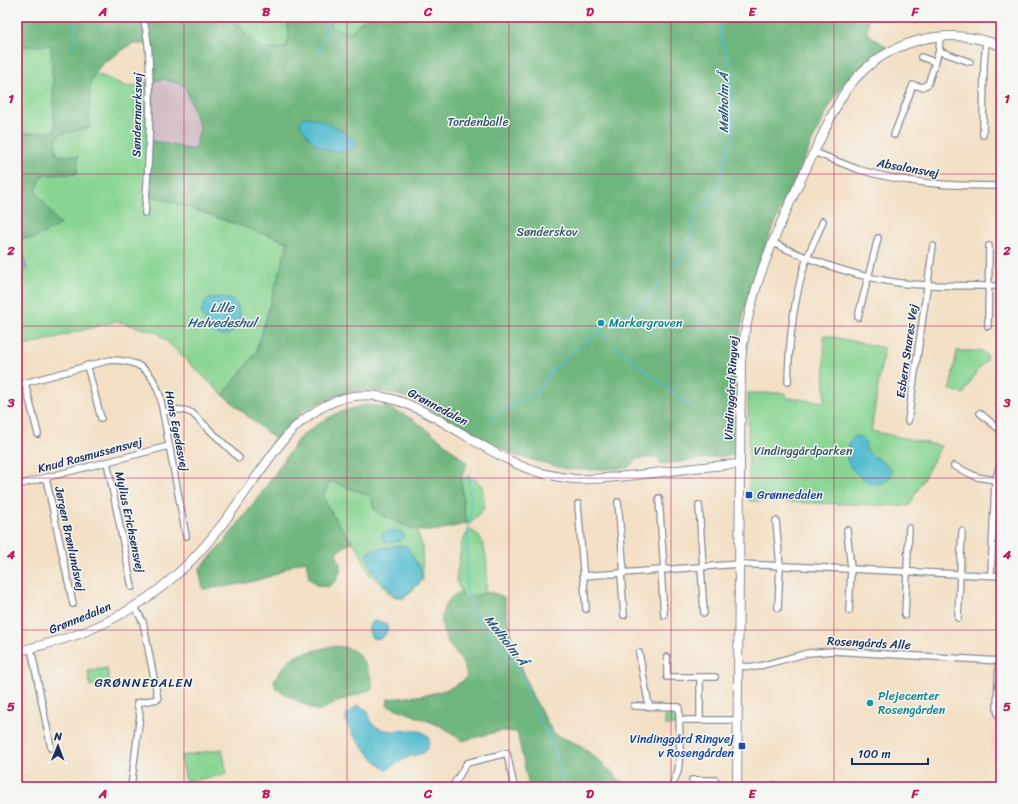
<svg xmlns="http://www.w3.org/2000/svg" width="1018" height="804" font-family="Sriracha,sans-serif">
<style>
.built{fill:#f7cfd1}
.industrial{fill:#d2bdc6}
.green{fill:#89d593;stroke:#528278}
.forest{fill:#6eb67d;stroke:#44726e}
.water{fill:#54bdd0;stroke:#387697}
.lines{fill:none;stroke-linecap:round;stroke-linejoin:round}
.stream{stroke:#54bdd0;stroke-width:1.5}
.street-casing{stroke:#878892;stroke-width:8}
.secondary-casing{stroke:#878892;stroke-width:10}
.street{stroke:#fff;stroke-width:5.5}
.secondary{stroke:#fff;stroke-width:8}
.grid{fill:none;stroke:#c2185b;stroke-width:1;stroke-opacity:0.55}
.culture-dot{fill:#0f9aa8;stroke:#f6f6f2;stroke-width:1.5}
.transit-dot{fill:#1a4fb4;stroke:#f6f6f2;stroke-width:1.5}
.labels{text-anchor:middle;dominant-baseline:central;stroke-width:3;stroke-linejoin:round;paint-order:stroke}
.street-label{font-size:12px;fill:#1b2f5e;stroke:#f6f6f2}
.park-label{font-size:12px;fill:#36586b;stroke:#f6f6f2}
.culture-label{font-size:12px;fill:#0d838f;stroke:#f6f6f2;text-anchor:start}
.transit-label{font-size:12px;fill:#164399;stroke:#f6f6f2;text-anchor:start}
.water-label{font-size:13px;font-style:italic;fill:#2c5a80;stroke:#f6f6f2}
.neighbourhood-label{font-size:13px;letter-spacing:1px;fill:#1b2f5e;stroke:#f6f6f2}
.neatline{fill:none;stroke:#c2185b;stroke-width:1.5}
.grid-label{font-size:13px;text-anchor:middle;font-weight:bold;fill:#c2185b}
</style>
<rect width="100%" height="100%" fill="#f6f6f2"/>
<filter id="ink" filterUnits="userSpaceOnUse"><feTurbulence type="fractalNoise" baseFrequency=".025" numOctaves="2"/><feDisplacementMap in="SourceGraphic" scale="8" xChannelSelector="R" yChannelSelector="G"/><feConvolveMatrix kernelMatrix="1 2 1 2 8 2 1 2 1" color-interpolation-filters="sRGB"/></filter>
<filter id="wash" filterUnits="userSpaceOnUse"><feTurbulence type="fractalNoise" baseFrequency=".012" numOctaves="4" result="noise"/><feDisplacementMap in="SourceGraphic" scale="16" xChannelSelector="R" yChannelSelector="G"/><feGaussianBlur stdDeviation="0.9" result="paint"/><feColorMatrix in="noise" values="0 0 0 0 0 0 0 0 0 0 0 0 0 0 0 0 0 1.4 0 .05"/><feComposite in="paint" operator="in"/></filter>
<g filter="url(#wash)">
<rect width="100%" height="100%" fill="#f3e0c5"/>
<path class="built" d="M1001,706V762H990L993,710Z"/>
<path class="industrial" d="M164,79L185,86L200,129L194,151L150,140L153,81Z"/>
<g class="green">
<path d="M233,17H287L289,37L286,48L261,49L250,40Z"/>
<path d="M332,17H370L358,24L350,34L330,26Z"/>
<path d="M51,45L55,132L17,134V47Z"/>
<path d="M95,73L128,87L153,81L148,194L288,242L256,353L223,395L158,333L116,321L17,348V282L19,275L27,269L23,255L17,249V238H34L36,191L42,175L76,174C62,160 50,156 59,134L89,128L90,84Z"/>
<path d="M824,335L884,348L871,431L941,446L909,506L749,501L748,393H784L788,398L825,402Z"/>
<path d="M957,351H983L987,355L986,361L977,371L963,395L960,392L953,391L950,389Z"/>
<path d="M468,477C485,481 484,493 484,508L472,522L468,523L464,510L461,479Z"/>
<path d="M330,481L371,496L374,510L387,517L416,529L422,545L423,580L403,599L391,595L370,574L358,549L334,518L327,506L323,495Z"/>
<path d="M469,530C490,534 488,577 485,593L464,599L456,580L462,542Z"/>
<path d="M107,668L110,682L90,686L88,671Z"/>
<path d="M665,709L677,710L678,725H665Z"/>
<path d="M222,749L227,774L186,782L181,756Z"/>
</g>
<g class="forest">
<path d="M17,17H233L250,40L261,49L286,48L289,37L287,17H332L330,26L350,34L358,24L370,17H869L867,33L887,47C871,58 856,69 844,84C824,111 812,143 798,173C778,217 752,268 743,317C734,362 735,409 734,455L661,464L657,457L636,459L628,468L587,470L566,469L514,455L406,397C375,389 352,387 323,401C317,404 311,406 306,409C295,418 286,430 277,441L223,395L256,353L288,242L148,194L150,140L194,150L200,129L185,86L164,79L153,81L152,44H132L103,63L95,73L90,84L89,128L60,134L55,144L57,155L78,156L77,174L42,175L36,191L60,225L34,238H17V209L20,205L17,195V134L55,131L51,45L17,47Z"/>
<path d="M363,405L388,407L412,419L441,440L467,463L461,479L464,510L468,523C455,526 440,531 427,531C413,532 386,517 374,510L371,496L330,481L323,495C329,513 341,526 352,542L336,552L341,569L336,581L328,587L316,585L309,578L306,561C291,563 280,574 265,578C246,584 224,587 203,589L199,569L224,542L260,495L299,438L318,424L337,413Z"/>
<path d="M461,591L464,599L490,592L504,597L513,644L532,695L554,734L582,746L626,785V787H529L517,732L500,731L462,741L443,727L387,705L388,699C414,696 447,696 467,677C466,672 464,666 462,662C459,656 453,650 449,644C437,624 439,602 461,591Z"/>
<path d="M332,646C353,647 360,652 368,671C371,677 373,682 372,689L335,703L320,711L313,709L276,689L274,680L289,660L297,655Z"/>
</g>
<g class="water">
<path d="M306,117C325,119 340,129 355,141L354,147L347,152C320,150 315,148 300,124L302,119Z"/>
<path d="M17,249L23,255L27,269L17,275Z"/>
<path d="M219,297C225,298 230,298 234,302C244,311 241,330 228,334C225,335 221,335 218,335L203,318L201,311L204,304L208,299Z"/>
<path d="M855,436C869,437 863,446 869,453C874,459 899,466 889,478C877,494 849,473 847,458C847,454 848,449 849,446C850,441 851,439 855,436Z"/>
<path d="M393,530L402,532L404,537C397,543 392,543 384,541L382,538L383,533Z"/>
<path d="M400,545L407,547L420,568L422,577L416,586L404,596H396C384,584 371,572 367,555L370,551Z"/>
<path d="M374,621L382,622L386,624L388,630C384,637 381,640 372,638C369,633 368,629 370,623Z"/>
<path d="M358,705L368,711C370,717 370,723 377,727C382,730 389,731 395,731C405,731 430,726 429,742C429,745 428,748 426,751C422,754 416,755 411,756C403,759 395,765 387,770C376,764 348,733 346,721C345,719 346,717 346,715Z"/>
</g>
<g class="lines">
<g class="stream">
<path d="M73,46L76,17"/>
<path d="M319,52L325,35L329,17"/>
<path d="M673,266L688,250L695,213L700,207L708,205L710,197L719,185L725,160L734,131L732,102V67L721,39L720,18"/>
<path d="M600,329L602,335L607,338"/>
<path d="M614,345L692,408"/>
<path d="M491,420L499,413L536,393L553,369L561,365L564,358L584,344L617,312H620L629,314L645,304L649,300L652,291L660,283"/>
<path d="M469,474L471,517L468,530L466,591L478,620L520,672L534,707L552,746L561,770L562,787"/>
</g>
</g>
</g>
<g filter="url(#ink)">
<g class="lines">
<g class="street-casing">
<g id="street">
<path d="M143,17C150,42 149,64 150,90C150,131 148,172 145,213"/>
<path d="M966,17H967"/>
<path d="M939,51L970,62"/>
<path d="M921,57L935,62"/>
<path d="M894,135L913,85L922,87L928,84L939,51L940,37"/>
<path d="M983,135L984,65L986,40"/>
<path d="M814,152C830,158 845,165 860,170C908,184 952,186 1001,186"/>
<path d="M773,243C814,262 856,277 900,283C933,287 968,285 1001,286"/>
<path d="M858,317L878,238"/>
<path d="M988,326L989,246"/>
<path d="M87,365L101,418"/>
<path d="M788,382C789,341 793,298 807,258C812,246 818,234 823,221"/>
<path d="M25,383L38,434"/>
<path d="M17,385L110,360C138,360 152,369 160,396L186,536"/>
<path d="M163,412C174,410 182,408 192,413L239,458"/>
<path d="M980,413L1001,431"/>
<path d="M908,421L933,246"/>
<path d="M107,462L132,587"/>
<path d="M954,466L977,477L1001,481"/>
<path d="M46,478L73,604"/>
<path d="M17,485L169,446"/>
<path d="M659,498L664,570"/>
<path d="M618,502L624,573"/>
<path d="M578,504L586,609"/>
<path d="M699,505L703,567"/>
<path d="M776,521L780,566L778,608"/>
<path d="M847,530L851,569L849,611"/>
<path d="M701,567L704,613"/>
<path d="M661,570L664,615"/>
<path d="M621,573L624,615"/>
<path d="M991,575L995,481L1001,462"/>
<path d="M583,576L739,564L1001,576"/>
<path d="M905,615L909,528"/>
<path d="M958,618L962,531"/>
<path d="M31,648L51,748"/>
<path d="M639,653L649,706"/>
<path d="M667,657V677H715"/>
<path d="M999,661L997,708L998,714L1001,718"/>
<path d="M738,666L756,667L808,653L833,651L1001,661"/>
<path d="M634,706L679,707L680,753L678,771L672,787"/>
<path d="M680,720H737"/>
<path d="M700,720V677"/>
<path d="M692,780H715"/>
<path d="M131,787L140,715L137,703L158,699L143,622L135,607"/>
<path d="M452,787L467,763L507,753L514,787"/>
<path d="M700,787V780"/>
<path d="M775,787V785"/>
</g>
</g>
<g class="secondary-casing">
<g id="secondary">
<path d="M17,652C41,645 66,640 89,630C142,608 186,572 221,526C245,495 265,461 291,431C377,346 444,435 526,468C541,474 558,477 574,479C595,480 616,477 637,475C671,471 705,466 740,464"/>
<path d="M737,787L741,361C749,276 794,195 830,119C836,107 841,96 850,85C886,40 947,24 1001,46"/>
</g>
</g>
<use href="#street" class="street"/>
<use href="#secondary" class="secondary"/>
</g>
</g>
<path class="grid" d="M184,17V787M347,17V787M509,17V787M671,17V787M834,17V787M17,174H1001M17,326H1001M17,478H1001M17,630H1001"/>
<g class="culture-dot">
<circle cx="601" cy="323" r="4"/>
<circle cx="870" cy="703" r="4"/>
</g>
<g class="transit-dot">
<rect x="745" y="491" width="8" height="8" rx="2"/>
<rect x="738" y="742" width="8" height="8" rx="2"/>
</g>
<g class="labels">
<g class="street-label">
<text transform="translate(137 115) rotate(-89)">Søndermarksvej</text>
<text transform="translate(908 168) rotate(10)">Absalonsvej</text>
<text transform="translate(907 351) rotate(-82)">Esbern Snares Vej</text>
<text transform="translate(731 388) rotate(-87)">Vindinggård Ringvej</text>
<text transform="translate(438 407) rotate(28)">Grønnedalen</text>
<text transform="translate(177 431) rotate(79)">Hans Egedesvej</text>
<text transform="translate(90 455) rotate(-15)">Knud Rasmussensvej</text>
<text transform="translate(130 522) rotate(78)">Mylius Erichsensvej</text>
<text transform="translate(70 539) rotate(78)">Jørgen Brønlundsvej</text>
<text transform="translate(80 618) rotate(-22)">Grønnedalen</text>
<text transform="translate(869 643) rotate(3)">Rosengårds Alle</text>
</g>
<g class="park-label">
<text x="478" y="122">Tordenballe</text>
<text x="547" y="232">Sønderskov</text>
<text x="803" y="451">Vindinggårdparken</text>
</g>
<g class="culture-label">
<text x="609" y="323">Markørgraven</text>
<text x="878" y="696">Plejecenter<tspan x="878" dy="14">Rosengården</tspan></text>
</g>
<g class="transit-label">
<text x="757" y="495">Grønnedalen</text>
<text x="734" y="739" text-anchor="end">Vindinggård Ringvej<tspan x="734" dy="14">v Rosengården</tspan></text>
</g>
<g class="water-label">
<text transform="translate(723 103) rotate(-90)">Mølholm Å</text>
<text x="222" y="307">Lille<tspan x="222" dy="15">Helvedeshul</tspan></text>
<text transform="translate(506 640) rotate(52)">Mølholm Å</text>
</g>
<g class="neighbourhood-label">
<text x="144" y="682">GRØNNEDALEN</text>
</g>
</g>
<rect width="1018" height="804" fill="none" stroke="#f6f6f2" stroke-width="44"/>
<g transform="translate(58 746) rotate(1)" stroke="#f6f6f2" stroke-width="3" paint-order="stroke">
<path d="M0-3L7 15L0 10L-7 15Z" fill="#1b2f5e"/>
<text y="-6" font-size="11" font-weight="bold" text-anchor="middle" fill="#1b2f5e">N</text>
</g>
<path d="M852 758v6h76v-6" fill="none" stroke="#1b2f5e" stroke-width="2"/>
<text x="858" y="758" font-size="12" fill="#1b2f5e" stroke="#f6f6f2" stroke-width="3" paint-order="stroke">100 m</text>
<rect x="22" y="22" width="974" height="760" class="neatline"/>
<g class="grid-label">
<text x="103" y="16">A</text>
<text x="266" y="16">B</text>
<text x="428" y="16">C</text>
<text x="590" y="16">D</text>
<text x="752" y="16">E</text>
<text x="915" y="16">F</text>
<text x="11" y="103">1</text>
<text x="1007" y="103">1</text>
<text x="11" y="255">2</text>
<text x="1007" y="255">2</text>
<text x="11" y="407">3</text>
<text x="1007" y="407">3</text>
<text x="11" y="559">4</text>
<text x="1007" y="559">4</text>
<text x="11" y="711">5</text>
<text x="1007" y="711">5</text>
<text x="103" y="798">A</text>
<text x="266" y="798">B</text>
<text x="428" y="798">C</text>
<text x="590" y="798">D</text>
<text x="752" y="798">E</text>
<text x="915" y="798">F</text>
</g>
</svg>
